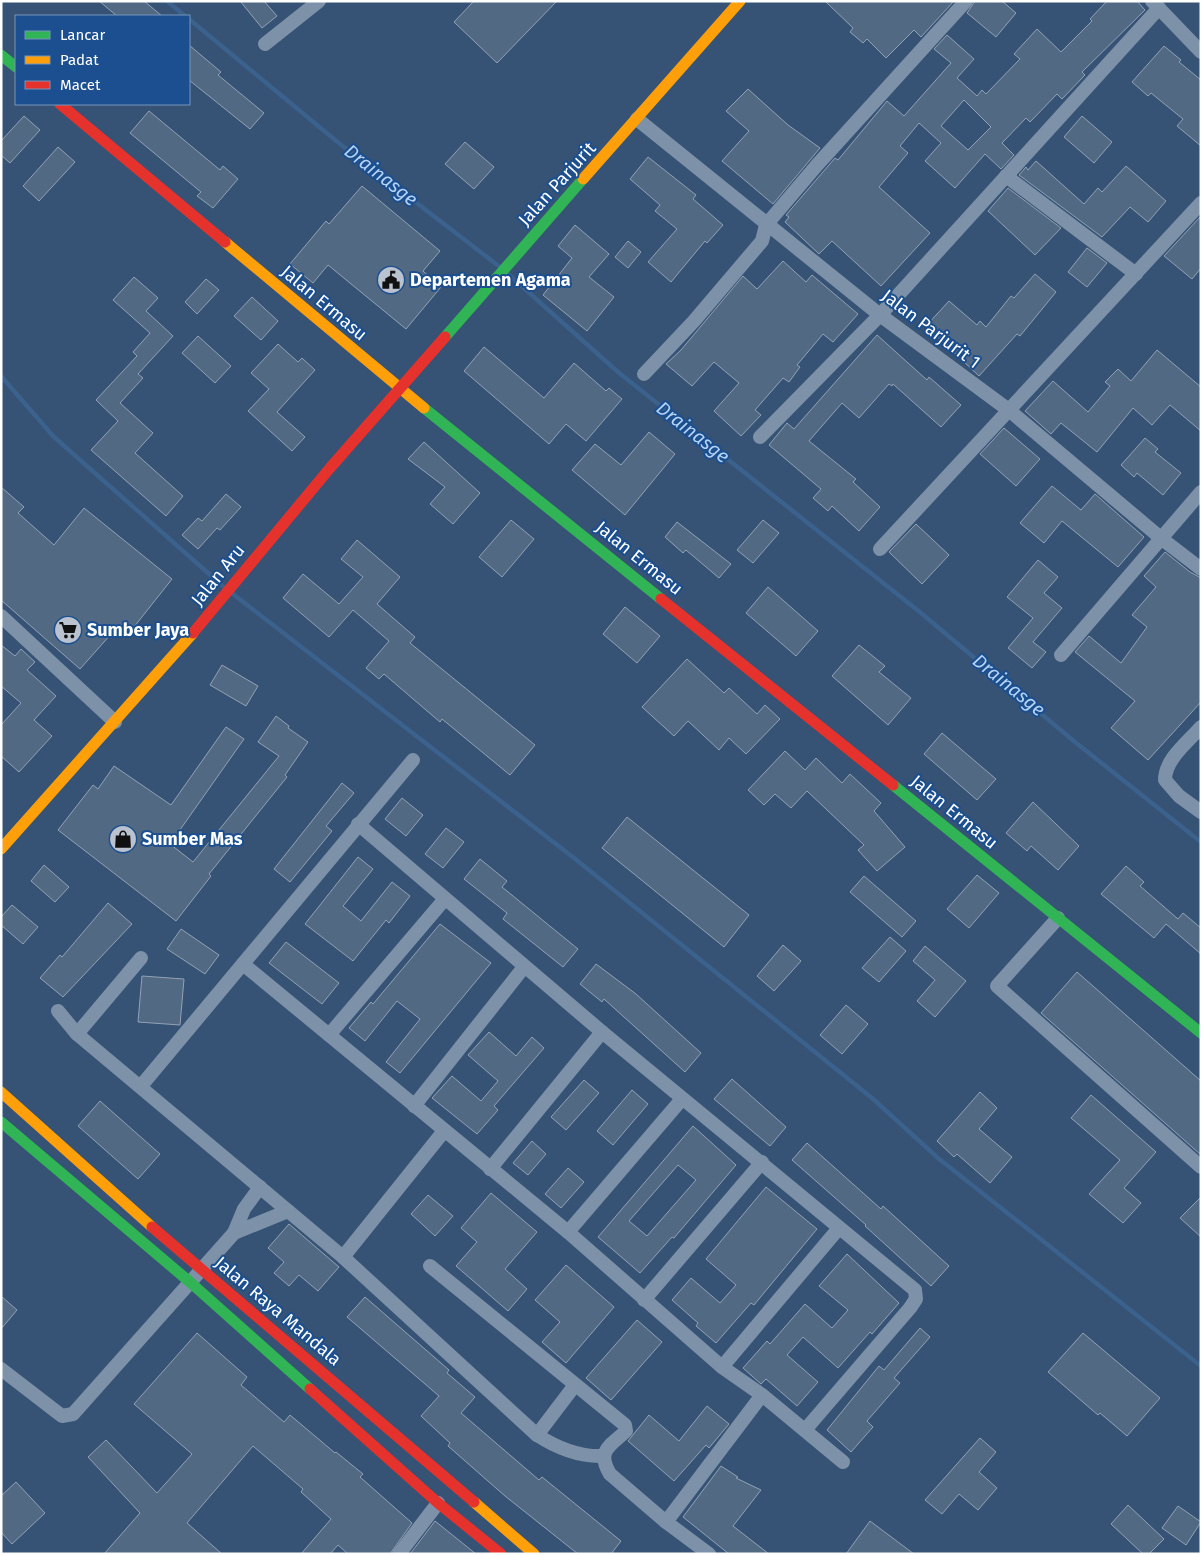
<svg xmlns="http://www.w3.org/2000/svg" width="1202" height="1555" font-family="'Fira Sans',sans-serif">
<style>
.lines{fill:none;stroke-linecap:round;stroke-linejoin:round}
.stream{stroke:#3b618d;stroke-width:4.5}
.building{fill:#526984;stroke:#92a2b6;fill-rule:evenodd}
.street{stroke:#7d92a8;stroke-width:14}
.fast{stroke:#30b455;stroke-width:11}
.slow{stroke:#ff9f0a;stroke-width:11}
.jam{stroke:#e5322d;stroke-width:11}
.labels{text-anchor:middle;dominant-baseline:central;stroke-width:4;stroke-linejoin:round;paint-order:stroke}
.street-label{font-size:18px;fill:#fff;stroke:#1b4f8f}
.poi-label{font-size:18px;font-weight:bold;fill:#fff;stroke:#1b4f8f;text-anchor:start}
.water-label{font-size:19px;font-style:italic;fill:#b5d3f5;stroke:#1b4f8f}
</style>
<rect width="100%" height="100%" fill="#365274"/>
<g class="lines">
<g class="stream">
<path d="M167,1L185,16"/>
<path d="M189,19L340,144L500,267"/>
<path d="M508,274L618,372L921,613L1075,742L1201,842"/>
<path d="M1,376L53,436L225,588"/>
<path d="M233,594L574,858L872,1098L938,1158L1201,1366"/>
</g>
</g>
<g class="building">
<path d="M99,1H144L162,16H117Z"/>
<path d="M240,1H264L277,16L262,28Z"/>
<path d="M474,1H557L497,63L454,22Z"/>
<path d="M825,1H954L921,37L914,30L886,58L867,39L863,43L850,32L853,28Z"/>
<path d="M975,1H1002L1016,13L996,37L967,13Z"/>
<path d="M1107,1H1137L1145,10L1082,72L1085,75L1062,99L1057,94L1030,122L1026,118L1002,143L1014,155L1001,169L985,154L955,188L925,161L941,143L919,123L900,146L908,153L879,187L930,233L881,286L832,241L819,254L785,222L789,217L786,215L835,158L838,160L887,101L904,116L951,63L934,49L947,35L974,59L957,78L977,96L982,90L986,94L1020,59L1014,54L1037,29L1061,52L1092,21L1090,19ZM964,100L991,127L968,150L941,126Z"/>
<path d="M189,45L221,72L218,75L264,113L250,129L189,80Z"/>
<path d="M1164,46L1181,60L1179,62L1201,80V146L1177,126L1183,119L1151,93L1148,96L1132,82Z"/>
<path d="M748,89L788,125L820,148L773,204L722,161L749,131L726,111Z"/>
<path d="M149,111L220,170L223,166L238,179L213,208L197,196L201,192L130,133Z"/>
<path d="M24,116L40,130L10,163L1,155V141Z"/>
<path d="M1082,116L1112,142L1094,163L1064,137Z"/>
<path d="M465,142L494,167L474,189L445,164Z"/>
<path d="M58,147L75,162L39,201L23,186Z"/>
<path d="M648,157L696,195L693,199L723,225L707,243L705,241L671,282L648,262L677,229L655,211L660,205L630,179Z"/>
<path d="M1036,161L1084,204L1098,188L1102,192L1126,166L1166,201L1148,222L1130,207L1102,237L1019,175L1026,167L1028,170Z"/>
<path d="M362,186L440,251L423,271L441,287L406,329L328,265L313,283L290,264L326,221L329,224Z"/>
<path d="M1008,188L1061,228L1035,255L988,211Z"/>
<path d="M1201,216V268L1192,279L1164,256Z"/>
<path d="M575,225L609,254L589,277L614,297L587,331L543,295L572,258L558,246Z"/>
<path d="M628,241L641,252L628,268L615,257Z"/>
<path d="M1087,248L1107,263L1087,287L1068,272Z"/>
<path d="M783,261L806,282L812,275L858,314L833,342L823,334L797,365L800,367L789,382L783,378L755,410L761,415L741,436L714,411L739,383L714,362L692,386L666,364L681,350L743,276L757,289Z"/>
<path d="M1035,274L1056,292L1020,336L1017,334L979,376L926,326L949,301L977,325L980,321L986,327L1011,296L1014,298Z"/>
<path d="M134,277L158,298L146,311L173,336L138,374L143,378L120,403L153,433L135,453L183,496L166,516L91,450L118,421L96,400L137,356L133,352L150,333L113,300Z"/>
<path d="M206,279L219,290L197,314L185,302Z"/>
<path d="M252,297L278,321L261,340L234,316Z"/>
<path d="M877,335L927,380L929,377L961,405L941,427L893,384L892,386L889,384L859,418L842,403L809,441L856,479L853,482L880,507L859,531L832,506L828,511L813,498L821,489L769,445L787,423L794,429Z"/>
<path d="M198,336L231,366L215,383L182,353Z"/>
<path d="M278,344L298,362L302,358L315,370L277,412L305,437L292,451L248,411L269,389L251,373Z"/>
<path d="M484,347L544,398L574,363L606,391L609,388L622,399L586,441L566,424L549,444L464,371Z"/>
<path d="M1157,350L1201,387V431L1170,405L1152,425L1133,408L1097,452L1061,423L1051,434L1025,411L1053,381L1088,412L1110,386L1105,382L1118,369L1131,381Z"/>
<path d="M1004,428L1040,459L1016,486L980,454Z"/>
<path d="M649,432L675,454L625,515L572,470L595,444L621,465Z"/>
<path d="M1145,438L1158,449L1155,452L1181,473L1163,495L1137,473L1134,477L1121,465Z"/>
<path d="M424,442L480,493L453,524L430,504L445,487L408,459Z"/>
<path d="M1052,486L1081,510L1095,494L1144,537L1118,567L1062,521L1044,543L1020,523Z"/>
<path d="M1,487L24,507L18,513L54,545L84,508L172,579L130,632L120,624L80,669L1,600Z"/>
<path d="M226,494L241,507L220,530L217,528L198,549L182,535L198,518L202,521Z"/>
<path d="M511,520L534,539L502,577L479,557Z"/>
<path d="M763,520L779,533L753,563L737,550Z"/>
<path d="M677,522L731,564L719,578L686,550L683,553L665,537Z"/>
<path d="M916,524L949,555L922,584L889,552Z"/>
<path d="M357,540L400,577L377,604L415,637L410,643L535,745L510,775L442,719L440,722L384,674L379,679L366,668L389,641L353,610L329,637L283,598L303,574L339,604L363,577L341,559Z"/>
<path d="M1165,552L1190,572L1201,578V702L1148,760L1111,728L1135,701L1075,652L1089,636L1121,663L1147,627L1132,615L1156,587L1144,576Z"/>
<path d="M1038,560L1058,577L1044,593L1062,608L1033,642L1046,652L1032,668L1008,648L1033,618L1007,597Z"/>
<path d="M768,587L818,631L796,656L746,613Z"/>
<path d="M625,607L660,636L637,663L603,634Z"/>
<path d="M1,645L15,656L21,649L35,662L27,670L56,696L34,720L52,736L19,772L1,756V725L21,703L1,686Z"/>
<path d="M859,645L885,666L879,672L911,698L888,725L832,676Z"/>
<path d="M687,659L724,693L729,688L757,714L765,705L780,719L746,754L729,738L719,750L688,721L674,736L642,707Z"/>
<path d="M222,665L258,686L246,706L210,685Z"/>
<path d="M276,716L289,726L288,728L308,742L285,775L287,777L209,874L211,876L176,921L58,830L93,785L98,789L114,766L171,805L226,727L244,739L170,844L193,862L279,756L258,742Z"/>
<path d="M942,733L996,779L977,800L924,754Z"/>
<path d="M785,751L805,770L816,758L842,783L850,774L881,803L874,811L905,847L877,871L858,850L864,845L807,791L791,808L775,794L764,805L748,790Z"/>
<path d="M342,783L354,793L326,826L332,831L290,882L274,869Z"/>
<path d="M402,798L423,815L406,836L385,819Z"/>
<path d="M1033,802L1079,846L1058,870L1031,846L1027,851L1006,833Z"/>
<path d="M627,817L749,915L724,947L602,848Z"/>
<path d="M446,828L464,842L443,868L425,854Z"/>
<path d="M358,857L373,869L343,906L361,921L392,882L410,896L389,923L386,920L353,961L305,924Z"/>
<path d="M480,859L507,881L502,887L578,949L563,967L503,919L507,913L464,879Z"/>
<path d="M44,865L69,887L55,902L31,881Z"/>
<path d="M1126,866L1144,882L1140,886L1178,919L1183,913L1201,928V954L1166,924L1154,938L1101,894Z"/>
<path d="M977,875L999,893L969,928L947,909Z"/>
<path d="M864,876L916,921L902,937L850,892Z"/>
<path d="M108,903L132,924L63,997L40,978L60,955L62,957Z"/>
<path d="M12,905L38,927L23,944L1,925V917Z"/>
<path d="M440,924L491,963L400,1073L386,1062L420,1019L397,1001L365,1041L349,1028L371,1002L373,1004Z"/>
<path d="M181,929L219,955L205,974L167,949Z"/>
<path d="M890,937L906,951L879,982L862,968Z"/>
<path d="M286,942L339,983L322,1004L269,963Z"/>
<path d="M783,945L801,961L774,991L757,976Z"/>
<path d="M925,946L966,981L935,1017L917,1001L935,980L913,961Z"/>
<path d="M596,964L636,994L701,1053L685,1072L604,999L602,1002L580,984Z"/>
<path d="M1077,972L1201,1081V1155L1041,1013Z"/>
<path d="M142,976L184,979L180,1025L138,1022Z"/>
<path d="M846,1005L868,1024L842,1054L820,1035Z"/>
<path d="M489,1032L516,1056L532,1037L544,1048L494,1106L498,1110L477,1134L432,1098L452,1076L481,1101L498,1081L468,1055Z"/>
<path d="M732,1079L786,1127L770,1146L714,1099Z"/>
<path d="M584,1080L599,1093L566,1130L551,1117Z"/>
<path d="M632,1090L648,1104L613,1145L597,1131Z"/>
<path d="M980,1092L997,1108L979,1129L1012,1157L990,1183L957,1154L954,1157L937,1141Z"/>
<path d="M1091,1095L1156,1152L1124,1188L1141,1203L1123,1223L1089,1194L1120,1160L1071,1118Z"/>
<path d="M100,1101L160,1154L138,1179L78,1126Z"/>
<path d="M693,1126L736,1165L674,1238L672,1237L640,1273L598,1237ZM678,1165L696,1180L647,1236L629,1221Z"/>
<path d="M532,1141L546,1154L528,1175L513,1163Z"/>
<path d="M807,1143L881,1209L883,1206L949,1266L931,1286L865,1226L866,1225L792,1160Z"/>
<path d="M568,1168L584,1182L561,1208L545,1194Z"/>
<path d="M766,1187L817,1229L754,1305L751,1303L716,1343L696,1326L698,1323L672,1300L691,1278L720,1303L736,1285L706,1259Z"/>
<path d="M491,1193L537,1232L505,1269L527,1289L508,1311L456,1266L477,1242L461,1228Z"/>
<path d="M428,1195L453,1216L435,1236L411,1214Z"/>
<path d="M1201,1197V1237L1180,1218Z"/>
<path d="M289,1224L339,1267L318,1291L299,1275L289,1286L274,1273L284,1262L268,1248Z"/>
<path d="M847,1254L899,1303L872,1334L870,1332L838,1368L803,1337L787,1355L818,1382L797,1406L766,1379L761,1384L743,1368L767,1341L770,1344L805,1304L832,1328L848,1310L819,1286Z"/>
<path d="M566,1265L614,1307L566,1363L542,1342L560,1322L535,1300Z"/>
<path d="M1,1296L17,1310L1,1329Z"/>
<path d="M365,1297L449,1370L447,1373L475,1397L461,1413L539,1480L542,1477L621,1541L611,1554H578L505,1496L448,1446L450,1443L421,1416L439,1396L347,1317Z"/>
<path d="M637,1320L662,1342L611,1400L586,1378Z"/>
<path d="M920,1328L930,1337L894,1378L900,1383L867,1421L873,1427L851,1452L827,1430L879,1366L884,1370Z"/>
<path d="M197,1333L247,1377L241,1385L284,1422L290,1415L335,1453L336,1452L363,1474L360,1477L412,1523L390,1554H348L338,1545L330,1554H301L331,1519L301,1492L303,1489L253,1446L187,1523L222,1554H104L140,1513L88,1457L106,1440L157,1493L192,1454L134,1404Z"/>
<path d="M1083,1333L1160,1398L1127,1436L1100,1413L1098,1415L1048,1372Z"/>
<path d="M707,1406L729,1424L709,1448L706,1445L674,1481L628,1441L649,1415L679,1441Z"/>
<path d="M980,1438L996,1452L979,1472L997,1488L978,1510L959,1494L942,1514L925,1500Z"/>
<path d="M721,1466L738,1477L736,1478L761,1490L733,1526L769,1554H729L683,1517Z"/>
<path d="M16,1482L45,1513L12,1544L1,1532V1496Z"/>
<path d="M1128,1505L1164,1539L1149,1554H1143L1111,1524Z"/>
<path d="M1178,1506L1201,1522L1186,1545L1162,1528Z"/>
<path d="M435,1521L476,1554H410Z"/>
<path d="M870,1521L914,1554H846Z"/>
</g>
<g class="lines">
<g class="street">
<path d="M1152,1L1201,52"/>
<path d="M265,44L319,1"/>
<path d="M637,119L880,315L1010,411L1162,539L1201,569"/>
<path d="M1006,176L1136,274"/>
<path d="M644,374L694,321L762,241L766,225L817,165L966,1"/>
<path d="M760,437L880,315L1159,8"/>
<path d="M880,549L1201,203"/>
<path d="M1,616L115,722"/>
<path d="M1061,655L1201,492"/>
<path d="M1201,727C1188,742 1165,759 1165,780L1179,796L1201,812"/>
<path d="M358,824L602,1032L915,1290L916,1299L910,1308L805,1430"/>
<path d="M1058,918L997,986L1201,1167"/>
<path d="M243,964L568,1232L722,1367L762,1395L843,1462"/>
<path d="M58,1011L77,1034L343,1257L537,1435L575,1385"/>
<path d="M77,1034L141,958"/>
<path d="M329,1035L444,900"/>
<path d="M141,1086L413,760"/>
<path d="M414,1106L524,967"/>
<path d="M490,1169L602,1032"/>
<path d="M568,1232L682,1099"/>
<path d="M234,1233L244,1209L260,1187"/>
<path d="M343,1257L444,1131"/>
<path d="M430,1266L625,1425L626,1431C610,1446 596,1451 610,1474L666,1522L709,1554"/>
<path d="M644,1300L762,1162"/>
<path d="M722,1367L839,1228"/>
<path d="M1,1369L62,1416L73,1414L234,1233L288,1211"/>
<path d="M537,1435C557,1448 578,1457 603,1456"/>
<path d="M666,1522L762,1395"/>
<path d="M399,1554L438,1503"/>
</g>
<g class="fast">
<path d="M1,55L16,67"/>
<path d="M445,337L583,179"/>
<path d="M424,408L661,599"/>
<path d="M893,785L1201,1033"/>
<path d="M1,1122L191,1283L310,1389"/>
</g>
<g class="slow">
<path d="M583,179L740,1"/>
<path d="M225,242L424,408"/>
<path d="M1,849L193,633"/>
<path d="M1,1092L152,1227"/>
<path d="M474,1502L534,1554"/>
</g>
<g class="jam">
<path d="M60,104L225,242"/>
<path d="M661,599L893,785"/>
<path d="M193,633L330,468L445,337"/>
<path d="M152,1227L474,1502"/>
<path d="M310,1389L438,1503L501,1554"/>
</g>
</g>
<defs>
<g id="civic-disc" transform="scale(1.4375)"><circle r="9.5" fill="#b9c2ce" stroke="#1b4f8f"/><path d="M-.6-6.5H3V-4.5H.6V-3L4-1V1h2V6H-6V1h2V-1L-.6-3ZM-1.2 2.5V6h2.4V2.5Z" fill="#111"/></g>
<g id="supermarket-disc" transform="scale(1.4375)"><circle r="9.5" fill="#b9c2ce" stroke="#1b4f8f"/><path d="M-6-5.5h2.5l.6 2H6L4.5 2H-2.5L-4.4-4H-6ZM-1.5 3.2a1.3 1.3 0 1 0 .1 0ZM3 3.2a1.3 1.3 0 1 0 .1 0Z" fill="#111"/></g>
<g id="shop-disc" transform="scale(1.4375)"><circle r="9.5" fill="#b9c2ce" stroke="#1b4f8f"/><path d="M-5-2.5h2.3a2.7 3.5 0 0 1 5.4 0H5L5.5 6h-11ZM-1.5-2.5h3a1.5 2.3 0 0 0-3 0Z" fill="#111"/></g>
</defs>
<g fill-rule="evenodd">
<use href="#civic-disc" x="391" y="280"/>
<use href="#supermarket-disc" x="68" y="630"/>
<use href="#shop-disc" x="123" y="839"/>
</g>
<g class="labels">
<g class="street-label">
<text transform="translate(557 184) rotate(-48)">Jalan Parjurit</text>
<text transform="translate(324 303) rotate(40)">Jalan Ermasu</text>
<text transform="translate(931 329) rotate(37)">Jalan Parjurit 1</text>
<text transform="translate(639 558) rotate(39)">Jalan Ermasu</text>
<text transform="translate(218 575) rotate(-51)">Jalan Aru</text>
<text transform="translate(954 812) rotate(39)">Jalan Ermasu</text>
<text transform="translate(278 1311) rotate(40)">Jalan Raya Mandala</text>
</g>
<g class="poi-label">
<text x="410" y="280">Departemen Agama</text>
<text x="87" y="630">Sumber Jaya</text>
<text x="142" y="839">Sumber Mas</text>
</g>
<g class="water-label">
<text transform="translate(381 175) rotate(38)">Drainasge</text>
<text transform="translate(693 432) rotate(38)">Drainasge</text>
<text transform="translate(1009 685) rotate(39)">Drainasge</text>
</g>
</g>
<rect width="1202" height="1555" fill="none" stroke="#ffffff" stroke-width="5"/>
<rect x="15" y="15" width="175" height="90" fill="#1b4f8f" stroke="#7695bc"/>
<rect x="25" y="31" width="25" height="8" fill="#30b455" stroke="#7695bc"/>
<text x="60" y="40" font-size="15" fill="#ffffff">Lancar</text>
<rect x="25" y="56" width="25" height="8" fill="#ff9f0a" stroke="#7695bc"/>
<text x="60" y="65" font-size="15" fill="#ffffff">Padat</text>
<rect x="25" y="81" width="25" height="8" fill="#e5322d" stroke="#7695bc"/>
<text x="60" y="90" font-size="15" fill="#ffffff">Macet</text>
</svg>
